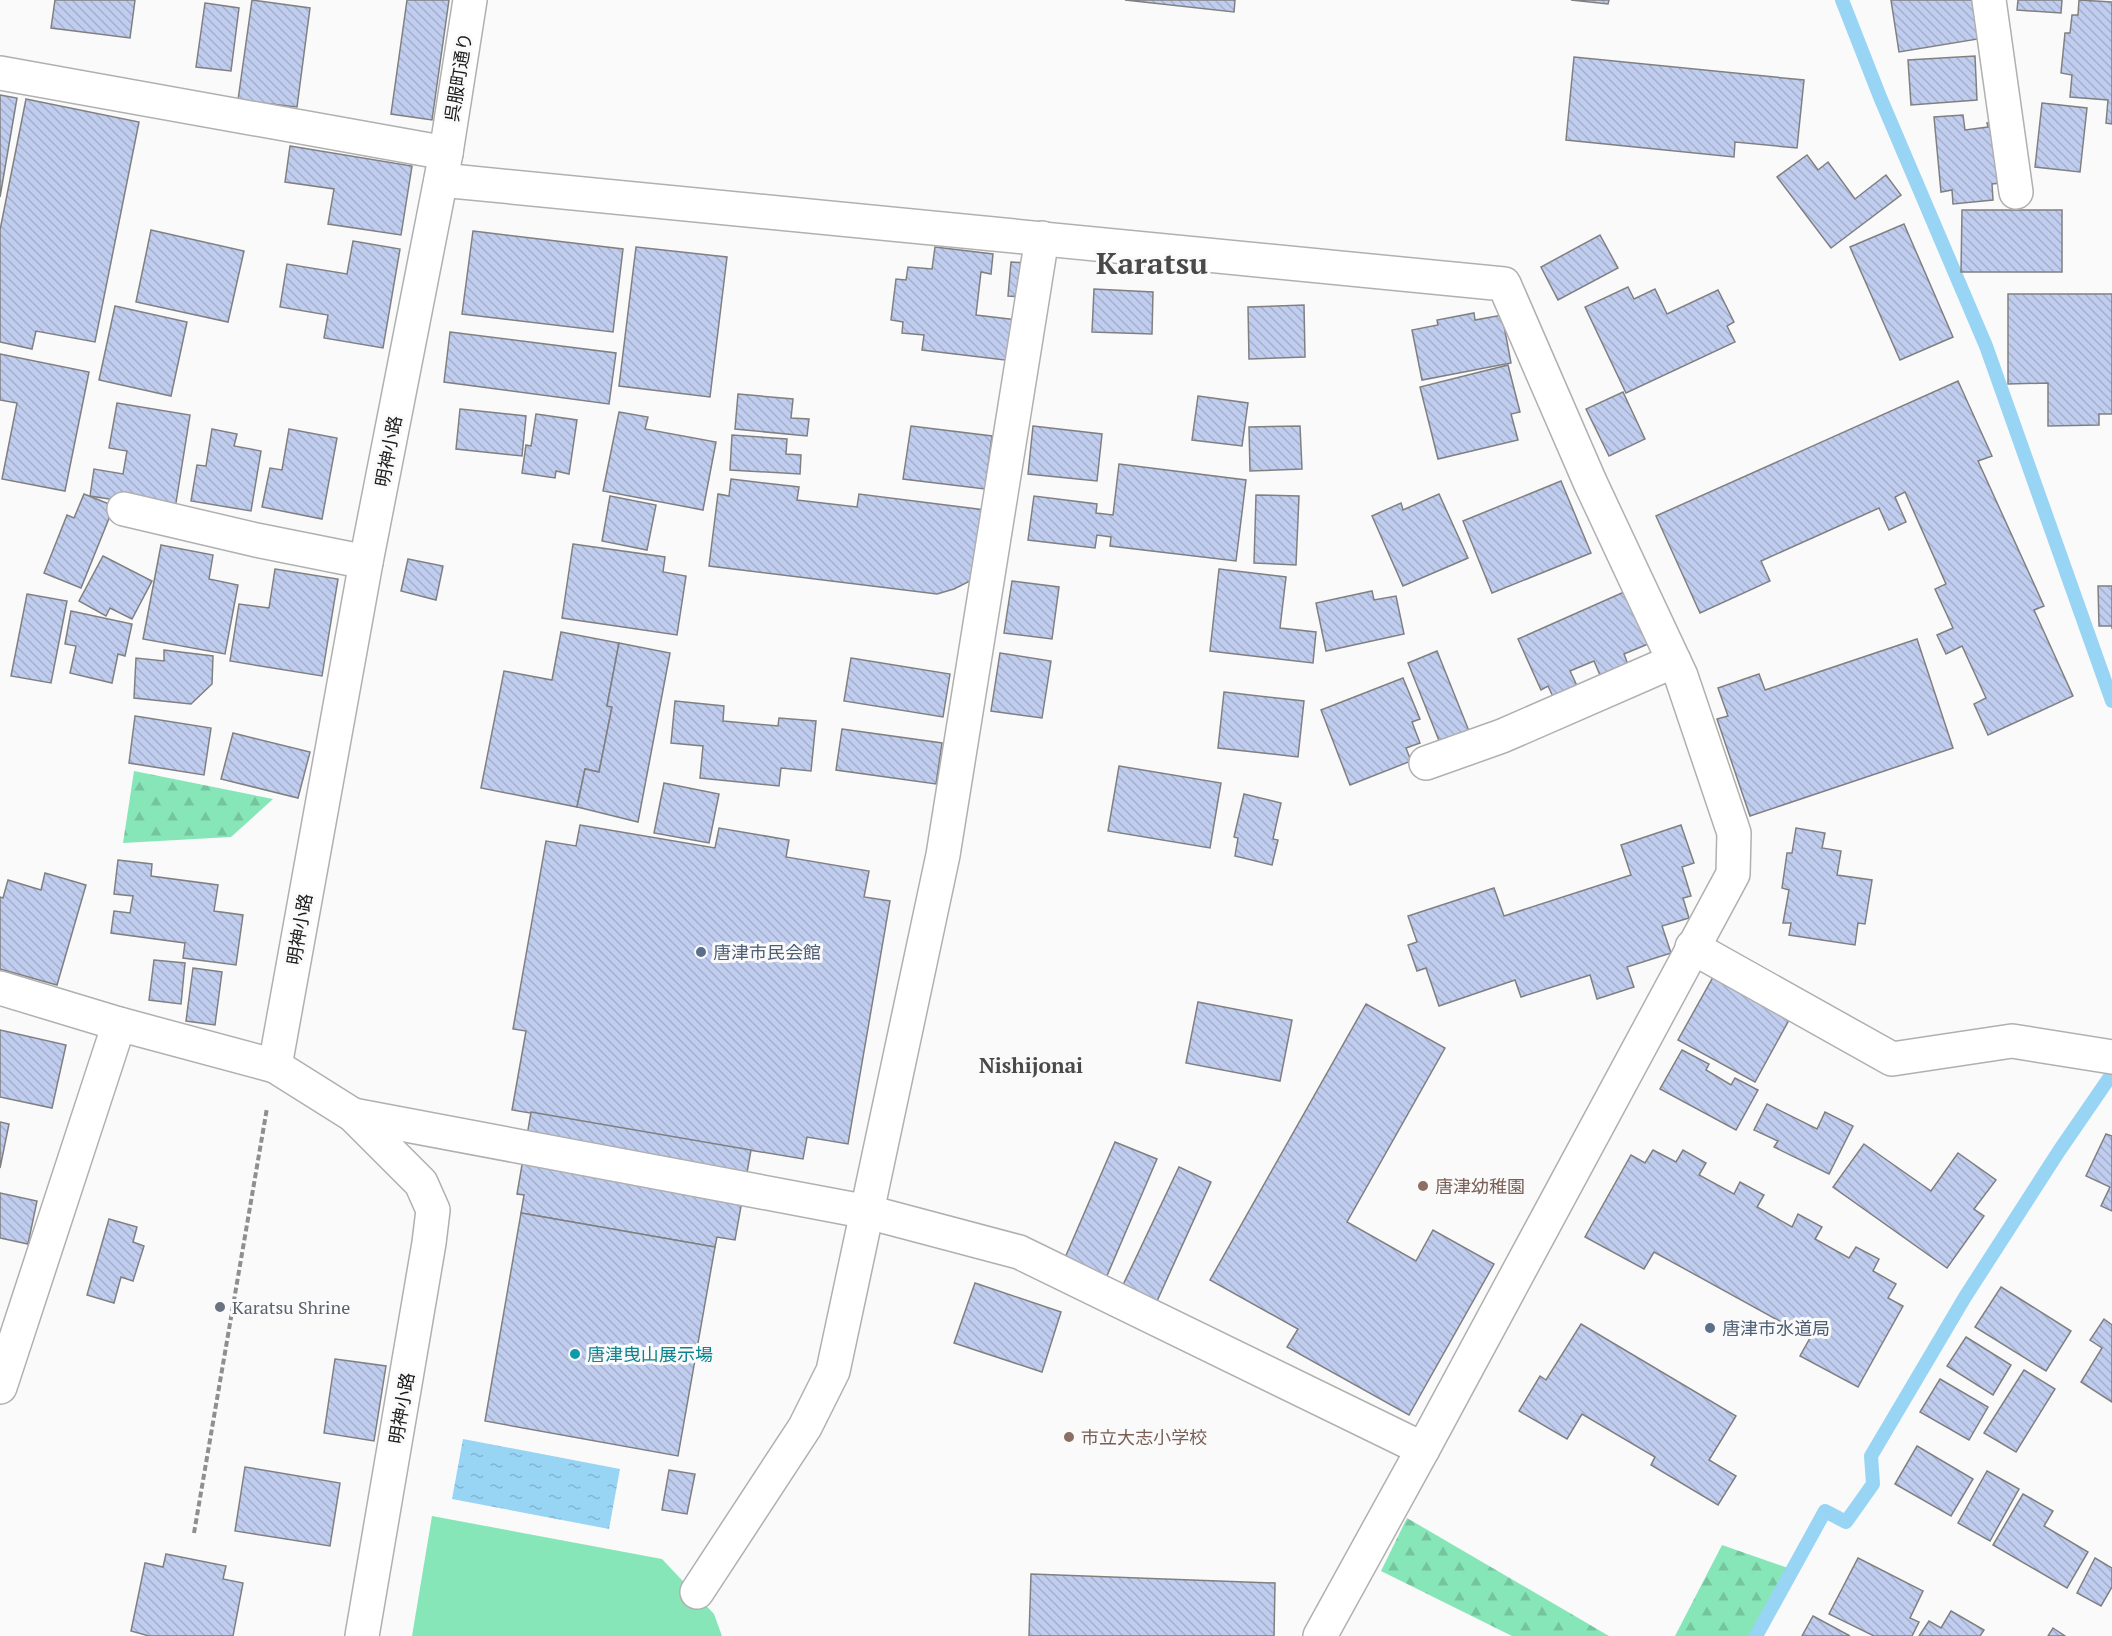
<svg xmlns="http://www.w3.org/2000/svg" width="2112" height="1636" font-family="'PT Serif','Noto Sans JP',serif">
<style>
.forest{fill:url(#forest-firs)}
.pitch{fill:#87e6b7}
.water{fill:url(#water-ripples)}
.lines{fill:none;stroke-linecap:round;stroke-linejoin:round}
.stream{stroke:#98d4f4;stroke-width:14}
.building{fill:url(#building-back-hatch);stroke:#808081;stroke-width:1.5}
.minor-casing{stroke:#b0b0b1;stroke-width:36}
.path{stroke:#8f8f8f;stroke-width:4;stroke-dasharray:6 3;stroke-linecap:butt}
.minor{stroke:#fff;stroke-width:33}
.service-dot{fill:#5c6f8a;stroke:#fafafb;stroke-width:2}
.education-dot{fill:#8d6e63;stroke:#fafafb;stroke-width:2}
.worship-dot{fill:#6b7280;stroke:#fafafb;stroke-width:2}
.culture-dot{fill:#0f9aa8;stroke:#fafafb;stroke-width:2}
.labels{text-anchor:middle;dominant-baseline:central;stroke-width:6;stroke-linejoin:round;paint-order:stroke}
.street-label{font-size:18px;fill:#1b1b1b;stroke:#fafafb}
.service-label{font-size:18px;fill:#4e5e75;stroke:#fafafb;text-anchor:start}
.education-label{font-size:18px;fill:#785e54;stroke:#fafafb;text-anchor:start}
.worship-label{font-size:18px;fill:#5b616d;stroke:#fafafb;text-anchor:start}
.culture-label{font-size:18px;fill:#0d838f;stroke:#fafafb;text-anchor:start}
.quarter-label{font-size:21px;font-weight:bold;fill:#49494a;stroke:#fafafb}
.town-label{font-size:30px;font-weight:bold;fill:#49494a;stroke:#fafafb}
</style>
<defs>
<pattern id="forest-firs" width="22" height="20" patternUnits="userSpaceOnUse" patternTransform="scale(1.5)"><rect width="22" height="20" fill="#87e6b7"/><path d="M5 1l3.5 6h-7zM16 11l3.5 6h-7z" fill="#74c59d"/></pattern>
<pattern id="water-ripples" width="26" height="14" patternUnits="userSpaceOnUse" patternTransform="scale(1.5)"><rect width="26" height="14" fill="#98d4f4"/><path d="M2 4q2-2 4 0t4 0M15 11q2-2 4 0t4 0" fill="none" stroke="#82b5d1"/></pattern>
<pattern id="building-back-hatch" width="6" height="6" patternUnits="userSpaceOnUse" patternTransform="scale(1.5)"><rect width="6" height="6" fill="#c0cdef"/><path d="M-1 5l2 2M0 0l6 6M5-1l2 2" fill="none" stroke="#a4afcc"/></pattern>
</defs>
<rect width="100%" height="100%" fill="#fafafb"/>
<g class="forest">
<path d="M134,771L273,799L231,837L123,843Z"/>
<path d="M1407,1518L1609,1636H1512L1381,1571Z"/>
<path d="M1722,1545L1791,1569L1751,1636H1675Z"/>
</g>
<path class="pitch" d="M432,1516L662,1559L714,1614L722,1636H412Z"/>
<path class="water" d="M463,1439L620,1469L609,1529L452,1499Z"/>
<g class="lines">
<g class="stream">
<path d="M1842,0L1880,97L1986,346L2112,701"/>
<path d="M1756,1636L1825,1511L1846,1522L1873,1484L1871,1456L1965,1297L2059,1151L2112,1074"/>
</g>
</g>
<g class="building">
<path d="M55,0H135L130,38L51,28Z"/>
<path d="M252,0L310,8L297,107L238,100Z"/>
<path d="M407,0H449L432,120L391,114Z"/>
<path d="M1125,0H1235L1234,12Z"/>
<path d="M1571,0H1609L1608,4Z"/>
<path d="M1891,0H1978L1984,38L1899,52Z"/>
<path d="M2018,0H2062L2061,13L2017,10Z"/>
<path d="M2079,0L2112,2V124L2106,123L2108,100L2070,97L2072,75L2061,73L2065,33H2070L2072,15H2078Z"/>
<path d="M205,3L239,8L231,71L196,67Z"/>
<path d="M1975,56L1977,100L1911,105L1908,60Z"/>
<path d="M1574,57L1804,80L1797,148L1735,142L1734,157L1566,140Z"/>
<path d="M0,95L17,98L0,197Z"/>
<path d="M26,99L139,122L95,342L36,331L32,349L0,342V230Z"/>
<path d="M2042,103L2087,108L2080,172L2035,167Z"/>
<path d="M1963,115L1965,130L1988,127L1987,123L2004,121L2010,182L1992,184L1993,200L1953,204L1952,190L1941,192L1934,117Z"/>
<path d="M290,146L412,166L401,235L328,224L334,189L285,182Z"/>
<path d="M1807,155L1818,170L1828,162L1855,199L1886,175L1901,195L1831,248L1777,177Z"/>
<path d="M1962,210H2062V272H1961Z"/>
<path d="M1904,224L1953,337L1900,360L1850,247Z"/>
<path d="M151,230L244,251L228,322L136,302Z"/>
<path d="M473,231L623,249L613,332L462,314Z"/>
<path d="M1600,235L1618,268L1558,300L1541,267Z"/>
<path d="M353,241L400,249L383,348L324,338L328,315L280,307L287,264L347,274Z"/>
<path d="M636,247L727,257L710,397L619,386Z"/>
<path d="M935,247L993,254L991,274L981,272L976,315L1018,320L1013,361L922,350L924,335L902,333L903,322L891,320L896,279L906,280L908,267L932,269Z"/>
<path d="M1011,262L1027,263L1024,297L1008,296Z"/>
<path d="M1628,287L1634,299L1655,289L1667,314L1718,290L1734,322L1727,326L1735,342L1626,393L1585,307Z"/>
<path d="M1094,289L1153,292L1152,334L1092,332Z"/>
<path d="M2008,294H2112V414H2099V425L2048,426V383L2008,384Z"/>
<path d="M1304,305L1305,357L1249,359L1248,307Z"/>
<path d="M115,306L187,322L171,396L99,380Z"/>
<path d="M1474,313L1475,320L1502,315L1511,363L1422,380L1412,330L1438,325L1437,320Z"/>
<path d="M450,332L616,353L609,404L444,382Z"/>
<path d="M0,354L89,372L65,491L2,479L17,403L0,400Z"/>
<path d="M1508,365L1520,412L1511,414L1518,440L1438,459L1420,387Z"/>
<path d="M1958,381L1992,456L1978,461L2044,606L2034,610L2073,696L1988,735L1974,704L1986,698L1962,646L1946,654L1937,635L1953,628L1935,589L1946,584L1905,492L1895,497L1906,522L1889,530L1879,508L1761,561L1770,581L1700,613L1656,516Z"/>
<path d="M1623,392L1645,439L1609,456L1586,409Z"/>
<path d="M738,394L793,399L791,418L809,419L807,436L735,429Z"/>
<path d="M1198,396L1248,403L1242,446L1192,440Z"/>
<path d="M117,403L190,415L175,509L90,496L94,469L123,474L127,451L109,448Z"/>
<path d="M460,409L526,416L522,456L456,449Z"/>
<path d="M619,412L648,417L645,429L716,442L703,510L603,491Z"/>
<path d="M536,414L577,420L569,474L556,471L555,478L522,473L526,445L531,446Z"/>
<path d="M911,426L992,436L985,489L903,479Z"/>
<path d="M1033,426L1102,434L1097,481L1028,474Z"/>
<path d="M1300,426L1302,469L1250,471L1249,427Z"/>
<path d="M212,429L237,434L234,446L261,451L251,511L191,501L197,465L206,466Z"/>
<path d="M289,429L337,438L322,519L262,507L270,468L282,470Z"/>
<path d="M732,435L787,439L786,454L801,455L800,474L730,470Z"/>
<path d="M1119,464L1246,480L1236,561L1110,546L1111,537L1097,535L1095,548L1028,540L1034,496L1097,504L1096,513L1113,515Z"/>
<path d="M731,479L799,487L797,500L857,507L859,494L985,510L978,566L970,581L954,589L937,594L709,566L718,494L729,496Z"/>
<path d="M1561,481L1591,553L1492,593L1463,521Z"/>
<path d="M84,494L114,506L81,588L44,573L67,515L74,518Z"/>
<path d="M1439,494L1468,558L1403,586L1372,516L1401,503L1403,510Z"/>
<path d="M1256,495L1299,496L1296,565L1254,563Z"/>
<path d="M610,496L656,505L647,550L602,541Z"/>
<path d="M573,544L665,557L663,572L686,576L677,635L562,618Z"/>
<path d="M161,545L213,555L209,579L238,585L225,654L143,639Z"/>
<path d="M103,556L152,581L132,619L110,608L106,616L79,601Z"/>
<path d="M408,559L443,566L436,600L401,591Z"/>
<path d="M275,569L338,579L322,676L230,661L239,604L269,608Z"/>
<path d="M1219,569L1286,577L1280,628L1316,632L1313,663L1210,651Z"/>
<path d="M1012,581L1059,587L1052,639L1004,633Z"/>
<path d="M2098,586H2112V629V626H2099Z"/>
<path d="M1372,591L1374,600L1396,596L1404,634L1326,651L1316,603Z"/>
<path d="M1624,592L1648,644L1624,654L1630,670L1603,682L1594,661L1570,671L1579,690L1555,701L1548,686L1541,690L1518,639Z"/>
<path d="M27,594L67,601L51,683L11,676Z"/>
<path d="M71,611L132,624L125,656L118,654L112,683L70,673L76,646L65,644Z"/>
<path d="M561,632L619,643L607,706L612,707L599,772L585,769L577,807L481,788L504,671L552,680Z"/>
<path d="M1917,639L1953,748L1750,816L1717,719L1728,716L1718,688L1759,674L1765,690Z"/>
<path d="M619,643L670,653L638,822L577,807L585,769L599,772L612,707L607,706Z"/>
<path d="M164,650L213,656L212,684L191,704L134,698L136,658L164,661Z"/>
<path d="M1437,651L1469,731L1440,743L1408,663Z"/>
<path d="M1000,653L1051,661L1042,718L991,711Z"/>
<path d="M851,658L950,674L943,717L844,701Z"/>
<path d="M1403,678L1420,719L1412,722L1420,743L1406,748L1411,761L1350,785L1321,710Z"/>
<path d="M1224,692L1304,701L1298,757L1218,748Z"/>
<path d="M675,701L724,706L723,721L778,726L779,718L816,721L811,771L781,768L779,786L700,778L703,746L671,743Z"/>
<path d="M135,716L211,728L204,775L129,763Z"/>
<path d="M842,729L942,743L936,784L836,770Z"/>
<path d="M233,733L310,752L298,798L221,779Z"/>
<path d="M1119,766L1221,783L1210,848L1108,831Z"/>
<path d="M664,783L719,794L709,843L654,833Z"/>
<path d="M1244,794L1281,803L1273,839L1278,840L1272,865L1235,856L1238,838L1234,837Z"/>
<path d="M580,825L715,848L719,828L789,840L786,857L869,871L864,897L890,901L848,1144L807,1137L803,1159L512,1110L526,1031L513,1029L546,841L576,846Z"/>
<path d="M1681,825L1694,863L1682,867L1691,896L1683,898L1689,918L1662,926L1671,953L1627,967L1634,987L1597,999L1590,975L1521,997L1515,980L1439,1006L1426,968L1417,971L1408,945L1417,942L1408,916L1494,888L1504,916L1631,875L1621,845Z"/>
<path d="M1796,828L1825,833L1822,848L1841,851L1837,875L1872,880L1865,924L1858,923L1855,945L1789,935L1791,923H1783L1789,890L1782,888L1787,853H1792Z"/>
<path d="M118,860L152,864L151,876L218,885L214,911L243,915L236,965L183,958L185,943L111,933L114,911L130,913L133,896L114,894Z"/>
<path d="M45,873L86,885L57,985L0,969V897L3,898L8,880L41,890Z"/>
<path d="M154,960L185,963L181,1004L149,1000Z"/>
<path d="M193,968L222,972L215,1025L186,1021Z"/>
<path d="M1717,970L1794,1011L1755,1082L1678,1040Z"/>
<path d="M1198,1002L1292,1020L1280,1081L1186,1063Z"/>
<path d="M1366,1004L1445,1048L1347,1222L1416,1261L1433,1230L1494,1264L1409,1415L1287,1347L1298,1329L1210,1280Z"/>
<path d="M0,1030L66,1045L52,1108L0,1097Z"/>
<path d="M1682,1050L1709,1064L1706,1070L1731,1085L1735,1078L1758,1090L1736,1130L1660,1089Z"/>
<path d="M1767,1104L1817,1129L1825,1112L1853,1126L1829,1174L1774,1147L1778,1141L1754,1130Z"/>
<path d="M531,1112L751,1150L735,1240L717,1237L715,1247L521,1213L524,1195L517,1194Z"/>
<path d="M0,1122L9,1124L0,1168Z"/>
<path d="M2106,1134L2112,1136V1211L2101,1206L2110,1187L2086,1176Z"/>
<path d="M1115,1142L1157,1159L1106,1278L1064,1260Z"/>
<path d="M1864,1144L1931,1191L1958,1153L1996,1180L1974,1209L1984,1216L1947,1268L1833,1187Z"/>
<path d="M1653,1150L1676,1162L1683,1150L1706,1163L1699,1175L1734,1194L1740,1182L1764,1195L1757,1207L1792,1227L1798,1214L1822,1227L1815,1239L1849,1258L1856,1247L1879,1259L1873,1271L1896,1284L1888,1298L1903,1306L1858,1387L1800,1356L1810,1338L1654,1252L1644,1269L1585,1237L1631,1155L1645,1163Z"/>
<path d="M1179,1167L1211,1182L1157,1301L1123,1285Z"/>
<path d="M0,1193L37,1201L28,1244L0,1238Z"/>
<path d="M521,1213L715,1247L678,1456L485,1421Z"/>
<path d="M109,1219L137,1227L133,1242L144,1246L133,1281L121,1277L114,1303L87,1295Z"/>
<path d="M975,1283L1061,1312L1042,1372L954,1343Z"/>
<path d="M2001,1287L2071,1331L2046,1371L1975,1327Z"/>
<path d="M2104,1319L2112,1325V1402L2081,1382L2102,1348L2090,1340Z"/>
<path d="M1581,1324L1736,1416L1709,1460L1736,1476L1718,1505L1651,1465L1655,1457L1582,1414L1567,1439L1519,1411L1540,1376L1546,1380Z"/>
<path d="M1966,1337L2011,1365L1993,1395L1947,1366Z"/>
<path d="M335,1359L386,1366L374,1441L324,1433Z"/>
<path d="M2024,1370L2055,1389L2016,1452L1984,1433Z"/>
<path d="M1940,1379L1988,1407L1969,1440L1920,1412Z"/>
<path d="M1917,1446L1973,1479L1951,1516L1895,1484Z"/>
<path d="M245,1467L340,1483L330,1546L235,1531Z"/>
<path d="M669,1470L695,1474L687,1514L662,1510Z"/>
<path d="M1987,1471L2019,1489L1990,1541L1958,1523Z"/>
<path d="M2023,1494L2053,1511L2044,1526L2088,1552L2067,1588L1993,1545Z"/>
<path d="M166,1554L226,1566L223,1579L243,1583L233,1636H149L131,1631L145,1563L163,1567Z"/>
<path d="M1858,1558L1923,1591L1910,1618L1919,1622L1912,1636H1874L1829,1614Z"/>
<path d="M2095,1558L2112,1568V1587L2101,1606L2077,1593Z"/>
<path d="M1031,1574L1275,1583L1274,1636H1029Z"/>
<path d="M1951,1611L1984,1630L1980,1636H1919L1929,1621L1941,1628Z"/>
<path d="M1813,1616L1850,1636H1802Z"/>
<path d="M2053,1628L2065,1636H2048Z"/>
</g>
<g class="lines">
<g class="minor-casing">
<g id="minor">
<path d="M1989,0L2016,192"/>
<path d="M0,73L446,153"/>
<path d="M441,180L1504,284L1590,482L1681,676L1734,833L1733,874L1423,1449L1320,1636"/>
<path d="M124,509L256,540L366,562"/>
<path d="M1426,763L1502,736L1674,661"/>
<path d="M1692,947L1892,1059L2012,1041L2112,1057"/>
<path d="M0,988L119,1024L275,1066"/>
<path d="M353,1115L868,1212L1019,1252L1423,1449"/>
<path d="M0,1387L119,1024"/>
<path d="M697,1592L805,1427L833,1371L943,855L1042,238"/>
<path d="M362,1636L429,1243L433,1210L421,1183L353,1115L275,1066L366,562L446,153L470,0"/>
</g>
</g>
<path class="path" d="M194,1533L267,1108"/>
<use href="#minor" class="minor"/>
</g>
<g class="service-dot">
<circle cx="701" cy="952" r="6"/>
<circle cx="1710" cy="1328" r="6"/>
</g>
<g class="education-dot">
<circle cx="1423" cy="1186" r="6"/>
<circle cx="1069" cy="1437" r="6"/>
</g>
<circle class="worship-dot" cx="220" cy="1307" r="6"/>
<circle class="culture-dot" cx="575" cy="1354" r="6"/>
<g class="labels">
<g class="street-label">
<text transform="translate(458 77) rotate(-81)">呉服町通り</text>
<text transform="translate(388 451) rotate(-79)">明神小路</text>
<text transform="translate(299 929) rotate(-80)">明神小路</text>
<text transform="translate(401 1408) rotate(-80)">明神小路</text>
</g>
<g class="service-label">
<text x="713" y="952">唐津市民会館</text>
<text x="1722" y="1328">唐津市水道局</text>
</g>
<g class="education-label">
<text x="1435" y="1186">唐津幼稚園</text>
<text x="1081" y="1437">市立大志小学校</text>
</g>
<g class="worship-label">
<text x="232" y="1307">Karatsu Shrine</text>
</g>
<g class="culture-label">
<text x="587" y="1354">唐津曳山展示場</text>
</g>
<g class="quarter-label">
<text x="1031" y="1065">Nishijonai</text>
</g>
<g class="town-label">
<text x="1152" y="263">Karatsu</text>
</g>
</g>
</svg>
